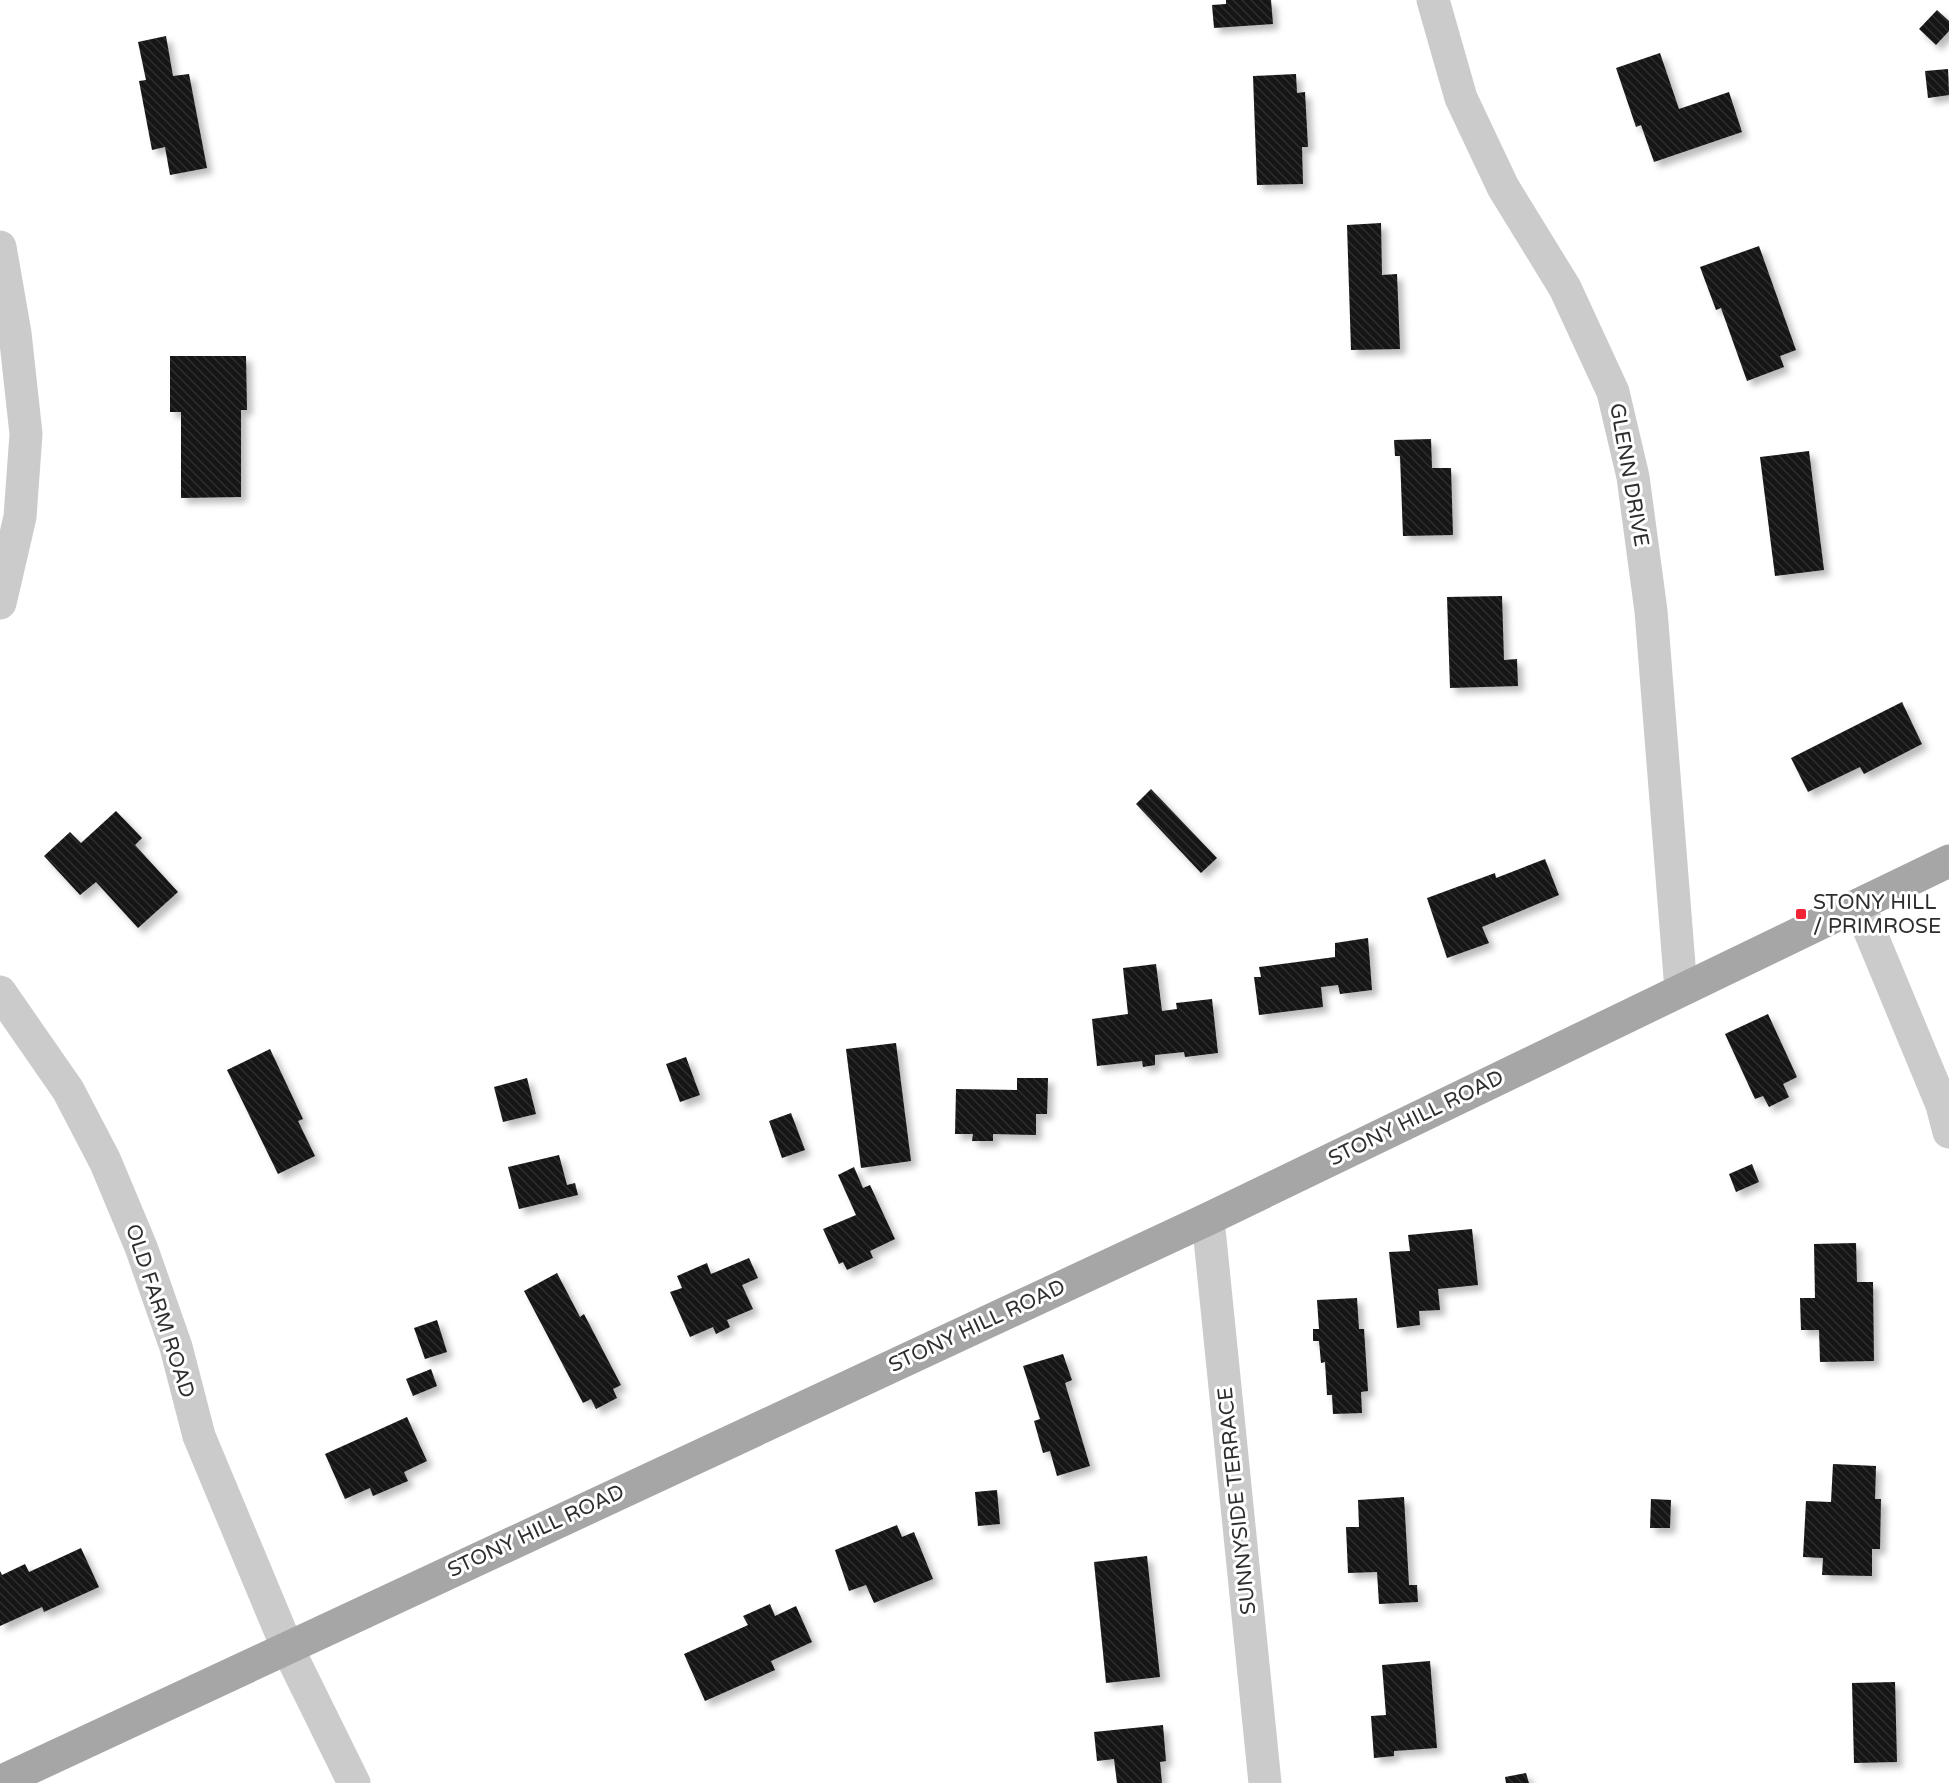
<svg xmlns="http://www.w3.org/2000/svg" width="1949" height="1783" font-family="'Varela Round',sans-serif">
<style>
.building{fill:url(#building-back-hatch);filter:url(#shadow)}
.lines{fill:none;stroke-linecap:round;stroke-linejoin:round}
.minor{stroke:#cbcbcb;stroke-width:33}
.major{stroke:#a6a6a6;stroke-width:33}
.poi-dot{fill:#f12334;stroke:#fff;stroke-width:2}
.labels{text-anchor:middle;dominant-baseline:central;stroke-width:6;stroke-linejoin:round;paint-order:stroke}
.street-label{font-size:21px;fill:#2e2e2e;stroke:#fff}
.poi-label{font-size:21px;fill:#2e2e2e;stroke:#fff;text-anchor:start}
</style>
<defs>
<pattern id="building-back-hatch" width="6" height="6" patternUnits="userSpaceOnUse" patternTransform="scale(1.5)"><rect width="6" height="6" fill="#151515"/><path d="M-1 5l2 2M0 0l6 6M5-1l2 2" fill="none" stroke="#2f2f2f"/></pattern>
<filter id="shadow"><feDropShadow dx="5.5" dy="5.5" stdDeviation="3" flood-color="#0004"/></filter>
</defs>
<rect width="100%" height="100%" fill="#fff"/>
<g class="building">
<path d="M1226,0H1271L1273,24L1214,28L1212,5L1226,4Z"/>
<path d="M1937,10L1949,21V31L1936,45L1919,29Z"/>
<path d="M166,36L173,76L189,74L207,168L170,175L165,147L152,150L139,81L146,80L138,42Z"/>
<path d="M1660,53L1679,109L1729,92L1742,132L1654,162L1641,125L1636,127L1616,68Z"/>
<path d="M1948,69L1949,95L1928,98L1925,71Z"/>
<path d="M1296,74L1297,93L1305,92L1308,147H1302L1303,184L1257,185L1253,76Z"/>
<path d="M1381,223L1382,275L1397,274L1400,349L1351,350L1347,225Z"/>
<path d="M1759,246L1796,350L1780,356L1784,367L1747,381L1721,308L1716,310L1700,267Z"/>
<path d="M170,356H246L247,410H241V497L181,498V412H170Z"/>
<path d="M1431,439L1432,468H1451L1453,535L1403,536L1400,456H1395L1394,440Z"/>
<path d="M1809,451L1824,570L1775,576L1760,457Z"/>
<path d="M1502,596L1504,660L1517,659L1518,686L1450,688L1447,597Z"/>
<path d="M1902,702L1922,744L1864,774L1860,767L1808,792L1791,758Z"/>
<path d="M1151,789L1217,858L1201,873L1136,804Z"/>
<path d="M116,811L142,838L135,845L178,892L138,928L96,882L80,895L44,856L70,832L81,843Z"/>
<path d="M1545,859L1559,895L1482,927L1489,943L1447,958L1427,898L1495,873L1496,878Z"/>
<path d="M1368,938L1372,990L1340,994L1338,985L1321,987L1323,1007L1259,1015L1254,977H1261L1259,967L1335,957V943Z"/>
<path d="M1156,964L1162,1011L1177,1009L1176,1003L1212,999L1218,1053L1185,1057L1184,1052L1155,1055V1065L1143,1067L1142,1061L1097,1066L1092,1019L1128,1014L1123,968Z"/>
<path d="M1768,1014L1797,1077L1783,1084L1789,1097L1769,1107L1763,1096L1755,1099L1725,1034Z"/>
<path d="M896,1043L911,1161L861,1168L846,1049Z"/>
<path d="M270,1049L303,1119L298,1121L315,1156L278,1174L227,1070Z"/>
<path d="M686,1057L700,1095L680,1102L666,1064Z"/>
<path d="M527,1078L536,1114L503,1122L494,1087Z"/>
<path d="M1017,1078H1048L1047,1114H1036V1135L993,1134V1141H972L973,1134H955L956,1089L1017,1090Z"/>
<path d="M791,1113L805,1150L782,1158L769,1121Z"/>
<path d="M559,1155L567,1185L575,1183L578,1195L519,1209L508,1167Z"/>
<path d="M1752,1164L1759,1182L1736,1192L1729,1174Z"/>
<path d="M854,1167L863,1188L870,1185L895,1239L870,1251L873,1258L847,1270L843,1262L839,1264L823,1229L856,1215L838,1175Z"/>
<path d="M1472,1229L1478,1285L1438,1289L1440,1310L1419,1311L1420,1325L1397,1328L1389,1252L1410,1251L1408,1235Z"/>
<path d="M1856,1243L1857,1282H1873L1874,1361L1820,1362L1819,1330H1801L1800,1298H1815L1814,1244Z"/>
<path d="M749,1258L758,1278L742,1285L753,1309L727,1320L730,1327L716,1334L713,1327L690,1337L670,1292L682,1288L677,1276L707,1263L711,1274Z"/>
<path d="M557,1273L580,1317L584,1314L621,1385L613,1389L617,1398L596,1409L591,1399L583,1403L524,1291Z"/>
<path d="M1357,1298L1359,1329H1364L1368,1391L1361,1392L1362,1413L1333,1414L1332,1395H1327L1325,1362L1321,1363L1319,1341H1313V1329H1319L1317,1300Z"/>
<path d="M437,1320L447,1352L425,1359L414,1328Z"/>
<path d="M1063,1354L1072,1380L1065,1383L1090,1466L1057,1476L1050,1451L1043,1453L1034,1421L1040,1419L1023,1366Z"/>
<path d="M431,1369L437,1386L413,1396L406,1379Z"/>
<path d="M407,1417L427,1461L404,1472L408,1481L373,1496L370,1488L345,1499L325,1454Z"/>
<path d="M1833,1464L1876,1466L1875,1499H1881L1880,1549H1872V1576L1822,1575L1823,1558L1803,1557L1806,1501L1831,1502Z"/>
<path d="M997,1490L1000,1524L978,1526L975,1492Z"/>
<path d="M1404,1497L1409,1585H1417L1418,1602L1379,1604L1377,1572L1348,1573L1346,1527H1359L1358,1500Z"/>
<path d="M1651,1499L1671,1500L1670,1528H1650Z"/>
<path d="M897,1525L902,1537L914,1532L933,1579L874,1603L866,1585L849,1591L835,1550Z"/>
<path d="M81,1548L99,1587L44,1612L42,1607L0,1626V1571L2,1575L25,1564L29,1572Z"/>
<path d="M1147,1556L1160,1677L1106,1683L1094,1562Z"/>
<path d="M770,1604L775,1616L796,1606L812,1642L771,1661L775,1670L705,1701L684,1654L748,1625L743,1616Z"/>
<path d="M1430,1661L1437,1748L1394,1751V1756L1374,1758L1371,1716L1386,1715L1382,1665Z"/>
<path d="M1895,1682L1897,1762L1854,1763L1852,1683Z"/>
<path d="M1163,1725L1166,1761L1160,1762L1162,1783H1117L1114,1759L1097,1761L1094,1732Z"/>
<path d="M1526,1773L1529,1783H1506L1505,1777Z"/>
</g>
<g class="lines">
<g class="minor">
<path d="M1433,0L1461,98L1503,187L1565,288L1613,392L1633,477L1651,611L1681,990"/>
<path d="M0,247L15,333L26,434L20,517L0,603"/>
<path d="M1859,905L1942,1105L1949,1132"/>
<path d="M0,992L68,1090L105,1161L141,1247L176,1347L199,1436L287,1647L354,1783"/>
<path d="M1208,1219L1265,1783"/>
</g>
<path class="major" d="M0,1782L1208,1219L1949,861"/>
</g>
<rect class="poi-dot" x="1795" y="908" width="12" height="12" rx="3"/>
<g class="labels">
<g class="street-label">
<text transform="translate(1629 475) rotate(80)">GLENN DRIVE</text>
<text transform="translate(1416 1118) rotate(-26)">STONY HILL ROAD</text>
<text transform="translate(160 1311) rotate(72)">OLD FARM ROAD</text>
<text transform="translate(977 1326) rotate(-25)">STONY HILL ROAD</text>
<text transform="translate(1237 1501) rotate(-96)">SUNNYSIDE TERRACE</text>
<text transform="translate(536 1531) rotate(-25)">STONY HILL ROAD</text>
</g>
<g class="poi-label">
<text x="1813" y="902">STONY HILL<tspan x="1813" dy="24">/ PRIMROSE</tspan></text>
</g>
</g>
</svg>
